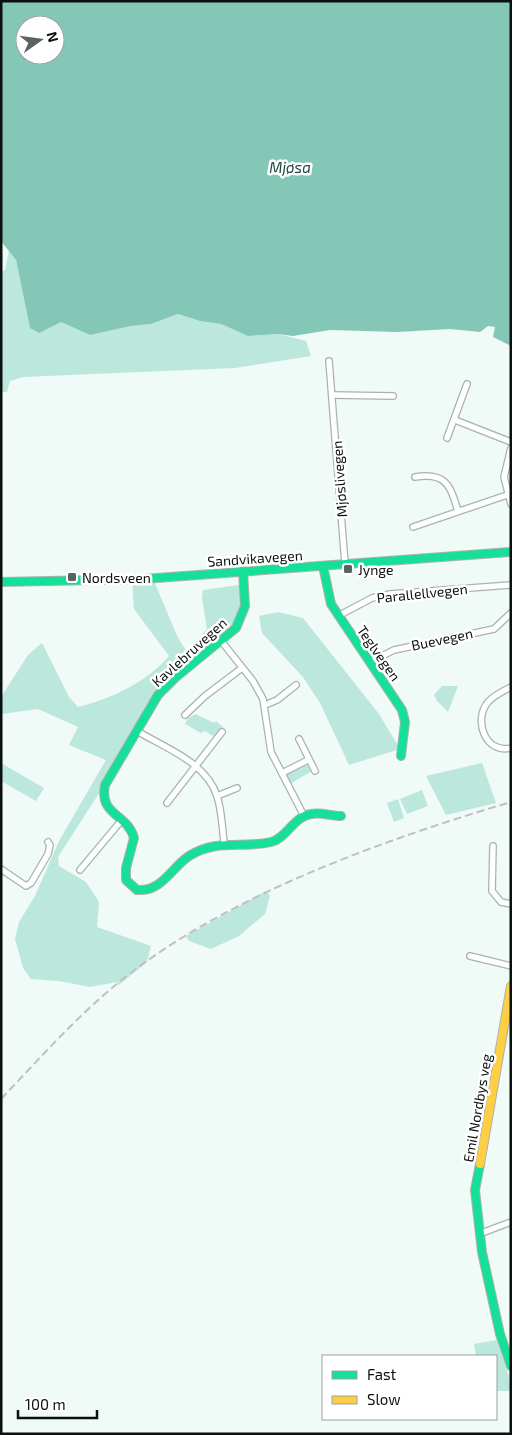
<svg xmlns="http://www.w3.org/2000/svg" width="512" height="1435" font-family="'Exo 2',sans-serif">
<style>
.green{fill:#bce7dc}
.water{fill:#84c7b7;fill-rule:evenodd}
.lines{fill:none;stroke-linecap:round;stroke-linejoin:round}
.street-casing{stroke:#aab2b0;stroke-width:8}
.fast-casing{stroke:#aab2b0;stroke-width:10}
.slow-casing{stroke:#aab2b0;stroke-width:10}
.street{stroke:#fdfefe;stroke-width:5.5}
.fast{stroke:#16e098;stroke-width:8}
.slow{stroke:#ffcf43;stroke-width:8}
.rail{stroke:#bec1c0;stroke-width:2;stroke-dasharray:8 4;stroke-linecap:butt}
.poi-dot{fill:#5a6360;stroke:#fff;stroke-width:2}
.labels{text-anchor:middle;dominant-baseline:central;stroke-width:5;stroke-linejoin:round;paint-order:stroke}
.street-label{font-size:14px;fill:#0a110f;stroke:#fff}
.poi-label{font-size:14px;fill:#0a110f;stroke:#fff;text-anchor:start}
.water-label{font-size:15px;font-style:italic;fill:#224b41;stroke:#fff}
</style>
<rect width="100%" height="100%" fill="#f0faf7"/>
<g class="green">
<path d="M9,250L16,260L30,328L61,322L90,335L131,326L151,324L178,314L200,321L221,324L248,336L278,334L306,341L311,356L235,368L23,377L10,381L7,392H1V271L5,270Z"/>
<path d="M132,581H154L178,638L187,652L207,629L202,598L203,590L246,584L245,610L221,638L198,658L157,703L58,857L59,866L86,882L99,902L97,927L151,946L147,962L119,985L117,982L90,987L59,981L31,979L23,968L15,939L19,922L35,896L59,841L106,760L69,745L78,727L38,709L1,714V697L28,655L42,643L69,697L78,707C111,699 147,682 169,656L134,609Z"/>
<path d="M278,612L303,618L379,714L400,749L349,765L320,703L303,677L262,633L259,616Z"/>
<path d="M442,686H458L448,712L437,701L434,695Z"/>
<path d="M196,714L214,723L216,721L223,727L213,736L205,731L201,733L185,724L188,718Z"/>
<path d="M1,763L44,788L36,801L1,781Z"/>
<path d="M482,763L496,803L446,815L426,776Z"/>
<path d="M303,765L309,766L312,771L290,784L287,774Z"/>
<path d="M422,790L428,806L407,814L400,799Z"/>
<path d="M398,799L404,818L394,822L387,803Z"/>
<path d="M266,891L270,896L265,914L239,936L211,949L189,941L186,936Z"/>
<path d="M497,1340C501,1357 511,1374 511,1391H496V1356H476L474,1344Z"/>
</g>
<path class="water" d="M1,1H511V346L493,337L495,327L488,326L480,332L450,329L397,332L330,330L293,336L278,334L248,336L221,324L200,321L178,314L151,324L131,326L90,335L61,322L39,333L30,328L16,260L1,241ZM25,25H55V55H25Z"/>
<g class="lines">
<g class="street-casing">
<g id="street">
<path d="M329,361L345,564"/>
<path d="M332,395L393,396"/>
<path d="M455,420L511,442"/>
<path d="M447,438L467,384"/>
<path d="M511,448L504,477L511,504"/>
<path d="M415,477C446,472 450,485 458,511"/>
<path d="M413,527L507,495"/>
<path d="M338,616L372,598L390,594L511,585"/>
<path d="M222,642L253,681L263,699L271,752L304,816"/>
<path d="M370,662L394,650L494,629L511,613"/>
<path d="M511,687C503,691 493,696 488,702C473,720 485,754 511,748"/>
<path d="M265,705L277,700L296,685"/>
<path d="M185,715L205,696L242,668"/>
<path d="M137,731C165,748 206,762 217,796C222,811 222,827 224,842"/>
<path d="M299,739L315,771"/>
<path d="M282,773L308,760"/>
<path d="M217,796L237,788"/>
<path d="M167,803L222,732"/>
<path d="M493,846L492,891L501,902L511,904"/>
<path d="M1,869L26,886L31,883L48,854L50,845L48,842"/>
<path d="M80,870L121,821"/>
<path d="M470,956L511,966"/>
<path d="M479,1234L511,1222"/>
</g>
</g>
<g class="fast-casing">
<g id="fast">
<path d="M323,566L331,604L402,710L405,722L401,756"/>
<path d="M243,571L245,606L236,628L175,678L158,695L105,785C99,816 127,813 134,838L126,868V880L137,890C162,892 171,868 189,856C218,838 241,849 271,842C287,838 293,817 311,814C321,812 331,816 341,816"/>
<path d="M1,582L143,579L511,552"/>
<path d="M480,1164L475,1190L482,1252L500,1334L511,1366"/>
</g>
</g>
<g class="slow-casing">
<path id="slow" d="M480,1164L511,986"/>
</g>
<use href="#street" class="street"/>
<use href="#fast" class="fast"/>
<use href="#slow" class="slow"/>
<path class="rail" d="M1,1099C43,1055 83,1009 132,972C235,893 386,839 511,802"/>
</g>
<g class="poi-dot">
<rect x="343" y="564" width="10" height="10" rx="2.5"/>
<rect x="67" y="572" width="10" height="10" rx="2.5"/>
</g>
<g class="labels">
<g class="street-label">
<text transform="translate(339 479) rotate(-94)">Mjøslivegen</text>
<text transform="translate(255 558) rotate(-4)">Sandvikavegen</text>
<text transform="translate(422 593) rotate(-6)">Parallellvegen</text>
<text transform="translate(442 639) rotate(-12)">Buevegen</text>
<text transform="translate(189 652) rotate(-42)">Kavlebruvegen</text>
<text transform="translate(379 653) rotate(55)">Teglvegen</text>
<text transform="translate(477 1108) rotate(-80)">Emil Nordbys veg</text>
</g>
<g class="poi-label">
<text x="358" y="569">Jynge</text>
<text x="82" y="577">Nordsveen</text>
</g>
<g class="water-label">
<text x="290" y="167">Mjøsa</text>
</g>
</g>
<rect width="512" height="1435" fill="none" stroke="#0a110f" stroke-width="5"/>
<rect x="322" y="1355" width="175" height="65" fill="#ffffff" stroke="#9da09f"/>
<rect x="332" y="1371" width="25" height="8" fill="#16e098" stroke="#9da09f"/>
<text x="367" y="1380" font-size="15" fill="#0a110f">Fast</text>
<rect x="332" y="1396" width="25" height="8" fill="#ffcf43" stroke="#9da09f"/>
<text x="367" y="1405" font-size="15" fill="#0a110f">Slow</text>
<g transform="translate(40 40) rotate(76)"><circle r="24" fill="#ffffff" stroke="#9da09f"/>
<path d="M0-4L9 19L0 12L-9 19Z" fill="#5a6360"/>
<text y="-8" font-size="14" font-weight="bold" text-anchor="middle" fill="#0a110f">N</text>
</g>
<path d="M18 1410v8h79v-8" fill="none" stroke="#0a110f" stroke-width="2.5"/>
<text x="25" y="1410" font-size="15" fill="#0a110f" stroke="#ffffff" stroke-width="4" paint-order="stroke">100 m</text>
</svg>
